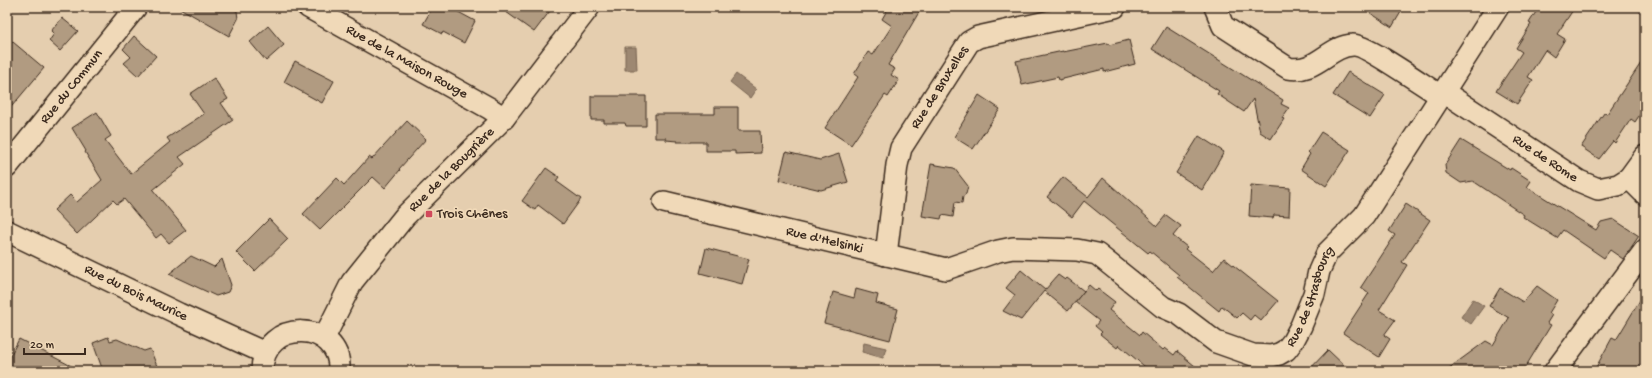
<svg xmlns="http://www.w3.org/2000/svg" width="1652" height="378" font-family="'Gochi Hand',sans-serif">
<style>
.water{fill:#9d8872;stroke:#766250}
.building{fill:#b19b81;stroke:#3b2a1e}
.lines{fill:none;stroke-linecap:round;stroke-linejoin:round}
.minor-casing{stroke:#3b2a1e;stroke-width:24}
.minor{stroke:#f0d9b8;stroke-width:21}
.poi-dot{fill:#d1495b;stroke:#f0d9b8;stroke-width:1.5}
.labels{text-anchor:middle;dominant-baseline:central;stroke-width:3.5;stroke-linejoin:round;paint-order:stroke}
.street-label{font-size:14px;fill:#3b2a1e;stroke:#f0d9b8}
.poi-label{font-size:14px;fill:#3b2a1e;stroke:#f0d9b8;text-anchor:start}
</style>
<rect width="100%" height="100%" fill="#e5ceaf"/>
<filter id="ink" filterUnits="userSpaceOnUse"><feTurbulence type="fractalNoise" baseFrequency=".025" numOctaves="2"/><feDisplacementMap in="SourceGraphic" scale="8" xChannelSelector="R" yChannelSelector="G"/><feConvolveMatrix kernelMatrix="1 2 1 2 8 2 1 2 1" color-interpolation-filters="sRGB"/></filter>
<g filter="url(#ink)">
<g class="water">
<path d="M625,47H636L637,70H625Z"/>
<path d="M736,74L756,89L750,98L730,82Z"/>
<path d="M1473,299L1484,306L1471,324L1461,317Z"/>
<path d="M864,343L886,348L883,358L862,352Z"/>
</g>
<g class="building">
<path d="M178,7H229L237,11L238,19L229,36Z"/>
<path d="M433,7H449L475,21L464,43L443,32L442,34L423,24Z"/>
<path d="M499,7H553L534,32Z"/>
<path d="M889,7H922L888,65L895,69L891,75L899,80L888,97L885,95L851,145L825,128L858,77L854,74L868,52L873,55L892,26L882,19Z"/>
<path d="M1361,7H1404L1392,27Z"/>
<path d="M1539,7H1575L1557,34L1565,39L1554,57L1545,50L1528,77L1533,80L1517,104L1496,91L1522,52L1516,48L1531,24L1529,23Z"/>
<path d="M62,18L78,31L60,51L49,41L54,34L51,31Z"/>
<path d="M268,26L284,45L266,61L250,42Z"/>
<path d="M1166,27L1283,100L1281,104L1289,108L1282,118L1284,119L1271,139L1260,132L1253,99L1244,112L1217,94L1219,91L1152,49Z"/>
<path d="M134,36L156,56L138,76L124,63L131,57L123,49Z"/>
<path d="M7,37L44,68L7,112Z"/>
<path d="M1129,40L1135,64L1104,72V69L1059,80L1058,77L1022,85L1016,61L1063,51V52L1108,43L1109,45Z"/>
<path d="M1645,57V107L1635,122L1631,119L1615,143L1613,141L1599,159L1581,147L1604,113L1607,114Z"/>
<path d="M295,61L334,81L322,103L284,82Z"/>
<path d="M1348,72L1385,95L1370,118L1333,95Z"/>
<path d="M214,78L228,99L221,103L233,120L179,157L185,164L153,190L186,230L169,243L161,234L156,238L124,199L117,204L113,200L77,234L54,210L70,195L77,202L102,180L85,152L86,151L72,128L97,112L111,136L105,140L131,174L170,142L167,138L204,114L190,94Z"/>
<path d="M979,95L1000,109L973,149L954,137Z"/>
<path d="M591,96H646V126H626L625,123H604V120H591Z"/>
<path d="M715,107H738V131H760L761,153L735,154V151H706V142H677V141L666,140V138H655V114H715Z"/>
<path d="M407,121L426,139L399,169L400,170L385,188L373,177L320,230L303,214L337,178L344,185L369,157L372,159Z"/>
<path d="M1321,132L1350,150L1326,186L1301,169L1310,154L1308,152Z"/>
<path d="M1199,136L1224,152L1202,190L1176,173Z"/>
<path d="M1461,140L1510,170L1511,168L1531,181L1527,187L1596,230L1601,222L1613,219L1639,236L1623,259L1610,250L1604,258L1563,230L1557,238L1523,217L1524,215L1473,181L1461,183L1446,173L1445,165Z"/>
<path d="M786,152L820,160L839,154L848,182L821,190L779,180Z"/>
<path d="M931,164L954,168L968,186L966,194L963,196L962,203L955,202L953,217L942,215L941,219L922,216Z"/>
<path d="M546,168L559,177L556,181L581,199L563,224L538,205L535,210L522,201Z"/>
<path d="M1063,177L1088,197L1103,178L1157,226L1166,215L1181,226L1173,236L1187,247L1185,249L1213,271L1224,258L1278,301L1261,321L1254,315L1250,320L1242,313L1237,318L1222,306L1219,311L1177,277L1179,275L1150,251L1148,253L1084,201L1072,217L1047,197Z"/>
<path d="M1251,185L1290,188L1289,216L1274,215L1273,218L1249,216Z"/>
<path d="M1406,204L1430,220L1402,262L1407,265L1379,310L1395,320L1384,335L1390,339L1379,357L1343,333L1369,293L1361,287L1395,235L1389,231Z"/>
<path d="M269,219L288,239L255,271L236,252Z"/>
<path d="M706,248L749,259L742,284L700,273Z"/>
<path d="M191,256L214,267L222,259L231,285L228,292L216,296L169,274Z"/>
<path d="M1021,270L1045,290L1058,275L1065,280L1067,278L1084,291L1068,311L1044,291L1021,320L1003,311L1015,295L1006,288Z"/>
<path d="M1089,285L1096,291L1098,289L1115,302L1109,310L1140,335L1142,332L1163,350L1165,348L1174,355L1177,351L1201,371H1150L1119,345L1117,348L1100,334L1102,332L1095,326L1099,321L1075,302Z"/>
<path d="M1537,286L1557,300L1549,313L1552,315L1547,323L1551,325L1523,371H1445L1486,341L1493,345L1509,318L1489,306L1500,288L1523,302Z"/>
<path d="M856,289L878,295L876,303L898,309L890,340L824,323L833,292L854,298Z"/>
<path d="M1645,292V371H1594L1612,338L1616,340Z"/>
<path d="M108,337L110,341L117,339L144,351L150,349L159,371H103L93,343Z"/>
<path d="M19,339L81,371H16L7,367V362Z"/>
<path d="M1328,350L1350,371H1308Z"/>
</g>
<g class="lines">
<g class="minor-casing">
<g id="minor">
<path id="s1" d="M308,7L489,108L504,118"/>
<path d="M1215,7L1223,26L1288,68C1316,74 1328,46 1353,45C1365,44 1426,87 1441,96"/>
<path id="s2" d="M1444,92L1579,181L1598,189L1618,185L1629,178L1645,156"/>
<path id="s3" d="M7,167L136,7"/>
<path d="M1629,178L1645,194"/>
<path id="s4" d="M664,202L946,269L998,251L1013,248L1077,250L1097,254L1163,307L1179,314L1216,342L1253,355L1271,356L1279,354L1286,350L1293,341L1301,326L1314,294L1319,271L1327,253L1364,216L1498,7"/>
<path id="s5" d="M7,231L179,314L265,353"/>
<path id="s6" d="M886,255L897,165L901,148L969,42L978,37L1115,7"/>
<path id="s7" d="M324,338L352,282L405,216L504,118L589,7"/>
<path d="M262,371C262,317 342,320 339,371"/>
<path d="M1555,371L1645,250"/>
</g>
</g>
<use href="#minor" class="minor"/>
</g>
</g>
<rect class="poi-dot" x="425" y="210" width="8" height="8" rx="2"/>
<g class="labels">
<g class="street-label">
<text stroke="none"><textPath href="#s1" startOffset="113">Rue de la Maison Rouge</textPath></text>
<text stroke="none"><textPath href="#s3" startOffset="103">Rue du Commun</textPath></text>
<text stroke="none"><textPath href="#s6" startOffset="180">Rue de Bruxelles</textPath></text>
<text stroke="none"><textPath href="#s2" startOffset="121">Rue de Rome</textPath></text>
<text stroke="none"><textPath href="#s7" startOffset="213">Rue de la Bougrière</textPath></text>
<text stroke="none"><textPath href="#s4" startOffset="165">Rue d'Helsinki</textPath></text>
<text stroke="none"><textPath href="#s5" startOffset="143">Rue du Bois Maurice</textPath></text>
<text stroke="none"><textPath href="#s4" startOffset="726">Rue de Strasbourg</textPath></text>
</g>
<g class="poi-label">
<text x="437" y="214">Trois Chênes</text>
</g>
</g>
<rect width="1652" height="378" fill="none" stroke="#f0d9b8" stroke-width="24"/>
<rect x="12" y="12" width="1628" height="354" fill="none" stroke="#3b2a1e" stroke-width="1.5" filter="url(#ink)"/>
<path d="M24 348v6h61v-6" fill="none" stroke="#3b2a1e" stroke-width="2"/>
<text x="30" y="348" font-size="12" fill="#3b2a1e" stroke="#f0d9b8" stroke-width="3" paint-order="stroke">20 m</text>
</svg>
